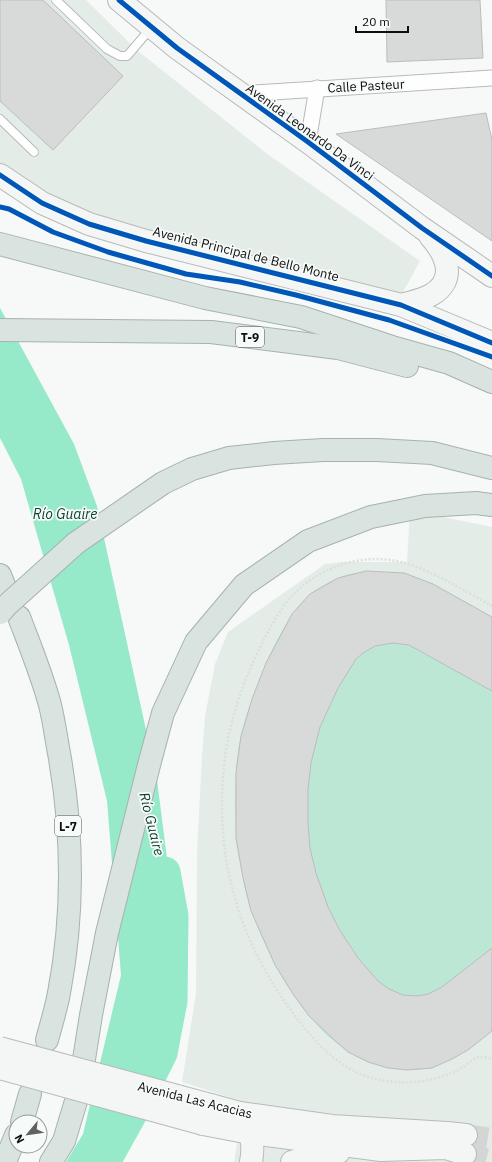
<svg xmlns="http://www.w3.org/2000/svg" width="492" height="1162" font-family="'IBM Plex Sans',sans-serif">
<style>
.built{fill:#e4ece8}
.green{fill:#bce7d5}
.water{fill:#96eaca}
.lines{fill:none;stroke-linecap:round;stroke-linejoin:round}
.river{stroke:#96eaca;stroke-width:31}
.building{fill:#d8dad9;stroke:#bbbdbc}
.secondary-tunnel{stroke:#d4d6d5;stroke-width:22;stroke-dasharray:22 11;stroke-linecap:butt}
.lane-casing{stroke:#b8bab9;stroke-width:10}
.street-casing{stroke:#b8bab9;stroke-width:17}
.secondary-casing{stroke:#b8bab9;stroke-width:24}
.highway-casing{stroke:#a7b2ad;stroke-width:24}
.path{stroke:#dddede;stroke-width:2.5;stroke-dasharray:2 2;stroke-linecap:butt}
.lane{stroke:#fefefe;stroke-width:8}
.street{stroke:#fefefe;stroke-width:15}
.secondary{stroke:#f3f6f5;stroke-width:22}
.highway{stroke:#d9e3df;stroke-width:22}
.secondary-bridge-casing{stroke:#b8bab9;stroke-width:24;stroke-linecap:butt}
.highway-bridge-casing{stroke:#a7b2ad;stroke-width:24;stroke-linecap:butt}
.secondary-bridge{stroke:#f3f6f5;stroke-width:22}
.highway-bridge{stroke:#d9e3df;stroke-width:22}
.cycleway-casing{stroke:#f6faf8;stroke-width:8}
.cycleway{stroke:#0057b8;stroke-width:5}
.labels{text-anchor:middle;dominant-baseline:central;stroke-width:3.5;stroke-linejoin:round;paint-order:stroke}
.shield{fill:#f6faf8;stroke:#535554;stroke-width:1}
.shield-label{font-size:12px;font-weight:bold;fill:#0d0e0d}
.street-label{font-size:13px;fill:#0d0e0d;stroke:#f6faf8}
.water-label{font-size:14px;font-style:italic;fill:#0c412f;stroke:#f6faf8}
</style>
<rect width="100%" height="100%" fill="#f7f9f8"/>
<g class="built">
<path d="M0,0H86L138,51L266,153L420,261L396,305L176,249L0,177Z"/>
<path d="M410,510L492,527V1162H234L244,1102L182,1082L196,993L197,854L202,756L205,716L215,664L228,632L325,564L340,562H407Z"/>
</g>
<path class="green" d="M366,571L404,573L433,584L492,617V1031C474,1046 456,1060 433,1067C420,1071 406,1070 393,1068C377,1066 362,1061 349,1052C303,1023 270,962 252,913C246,897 243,879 240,863C239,854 236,846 236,837C234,807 234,764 241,735C246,715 253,695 261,676C271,650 289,612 309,595C317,588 329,582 338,578C346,574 357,573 366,571Z"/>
<path class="water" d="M0,308L74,444L97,506L157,780L173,905L168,1011L151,1100L122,1162H66L83,1134L121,975L107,801L69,645L21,479L0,438Z"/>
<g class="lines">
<path class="river" d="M105,1162L130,1117L162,1053L172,1001L173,916L165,872"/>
</g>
<g class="building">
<path d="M0,0H43L123,76L53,150L0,101Z"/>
<path d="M386,0H480L483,58L387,62Z"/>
<path d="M486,113L492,140V241L336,134Z"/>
<path d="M366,571L404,573L433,584L492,617V691L409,645L393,643L375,646L363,653L356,659L338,688L320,727L311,763L308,789V823L310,848L316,873L328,907L339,929L358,958L378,981L389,989L403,995L417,996L428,994L442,987L492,948V1031L468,1050L452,1059L432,1068L407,1070L388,1068L368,1062L348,1052L331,1037L309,1016L293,994L275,965L251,911L243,878L236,838V772L241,736L252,699L266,663L292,614L310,594L338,578Z"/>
</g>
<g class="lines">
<g class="secondary-tunnel">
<path d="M466,1135L492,1139"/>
<path d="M465,1154L492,1161"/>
</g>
<g class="lane-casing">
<g id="lane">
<path d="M56,0L107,49L120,56H127L151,28"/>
<path d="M0,119L34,152"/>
</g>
</g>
<g class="street-casing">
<g id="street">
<path d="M240,94L492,78"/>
<path d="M308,142L317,88"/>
</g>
</g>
<g class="secondary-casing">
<g id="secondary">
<path d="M119,0L177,48L308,142L422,228L492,276"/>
<path d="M0,175L42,203L89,224L146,241L401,305L492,343"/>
<path d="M401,305C411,302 422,300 431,295C458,280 446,254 430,236"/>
<path d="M211,1105L240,1113L332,1126L447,1133L466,1135"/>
<path d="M244,1121C252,1135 254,1146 251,1162"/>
<path d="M203,1124L250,1133L381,1150L446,1148L465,1154"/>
<path d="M292,1162L317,1154L339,1152"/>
</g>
</g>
<g class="highway-casing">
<g id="highway">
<path d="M0,244L205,298L301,317L392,347L449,363L492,382"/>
<path d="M0,330L211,332L338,348L407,366"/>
<path d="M76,543L163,483L192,469L229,458L274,453L323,450H377L432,453L492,468"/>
<path d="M0,575L4,585"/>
<path d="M19,617C30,646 42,675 50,705C54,721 56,737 59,753C73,832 74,914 59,993C56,1009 51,1025 47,1040"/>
<path d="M22,1122L30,1094"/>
<path d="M5,1162L16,1135"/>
<path d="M51,1162L64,1141L79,1091L91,1015L107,933L149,765L163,713L196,642L244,585L308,541L371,517L425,506L476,503L492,505"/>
</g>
</g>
<path class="path" d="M492,606C462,590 423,564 390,560C354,555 316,570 292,596C281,608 274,621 267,634C246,673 231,714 225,757C221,789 221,821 225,852C233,909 256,963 290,1009C309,1035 332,1063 363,1075C393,1086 426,1085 456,1071C462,1069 474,1058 478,1057C482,1056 488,1058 492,1058"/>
<use href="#lane" class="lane"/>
<use href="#street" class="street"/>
<use href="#secondary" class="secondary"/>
<use href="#highway" class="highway"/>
<g class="secondary-bridge-casing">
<g id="secondary-bridge">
<path d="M0,1048L211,1105"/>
<path d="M0,1068L203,1124"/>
</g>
</g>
<g class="highway-bridge-casing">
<path id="highway-bridge" d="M0,613L7,605L76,543"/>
</g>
<use href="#secondary-bridge" class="secondary-bridge"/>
<use href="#highway-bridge" class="highway-bridge"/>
<g class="cycleway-casing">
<g id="cycleway">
<path d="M119,0L177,48L308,142L422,228L492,276"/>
<path d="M0,175L42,203L89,224L146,241L401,305L492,343"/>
<path d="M0,207L9,209L53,232L108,252L186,274L240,282L296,295L389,320L492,357"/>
</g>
</g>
<use href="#cycleway" class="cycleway"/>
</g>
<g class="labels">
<g class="shield">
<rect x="236" y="327" width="28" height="20" rx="3"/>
<rect x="55" y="816" width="26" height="20" rx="3"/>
</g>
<g class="shield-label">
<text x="250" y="337">T-9</text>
<text x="68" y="826">L-7</text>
</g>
<g class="street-label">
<text transform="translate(366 86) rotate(-3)">Calle Pasteur</text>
<text transform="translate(310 132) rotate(36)">Avenida Leonardo Da Vinci</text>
<text transform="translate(246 254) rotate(14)">Avenida Principal de Bello Monte</text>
<text transform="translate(195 1100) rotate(14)">Avenida Las Acacias</text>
</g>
<g class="water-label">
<text x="65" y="514">Río Guaire</text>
<text transform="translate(152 824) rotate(76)">Río Guaire</text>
</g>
</g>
<g transform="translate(28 1134) rotate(241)"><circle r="19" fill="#f6faf8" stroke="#999c9a"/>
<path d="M0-3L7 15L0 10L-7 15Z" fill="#5f605f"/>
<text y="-6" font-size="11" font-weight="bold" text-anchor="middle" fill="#0d0e0d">N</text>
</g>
<path d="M356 26v6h52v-6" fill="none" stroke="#0d0e0d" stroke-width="2"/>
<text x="362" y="26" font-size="12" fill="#0d0e0d" stroke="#f6faf8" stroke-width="3" paint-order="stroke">20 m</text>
</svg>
